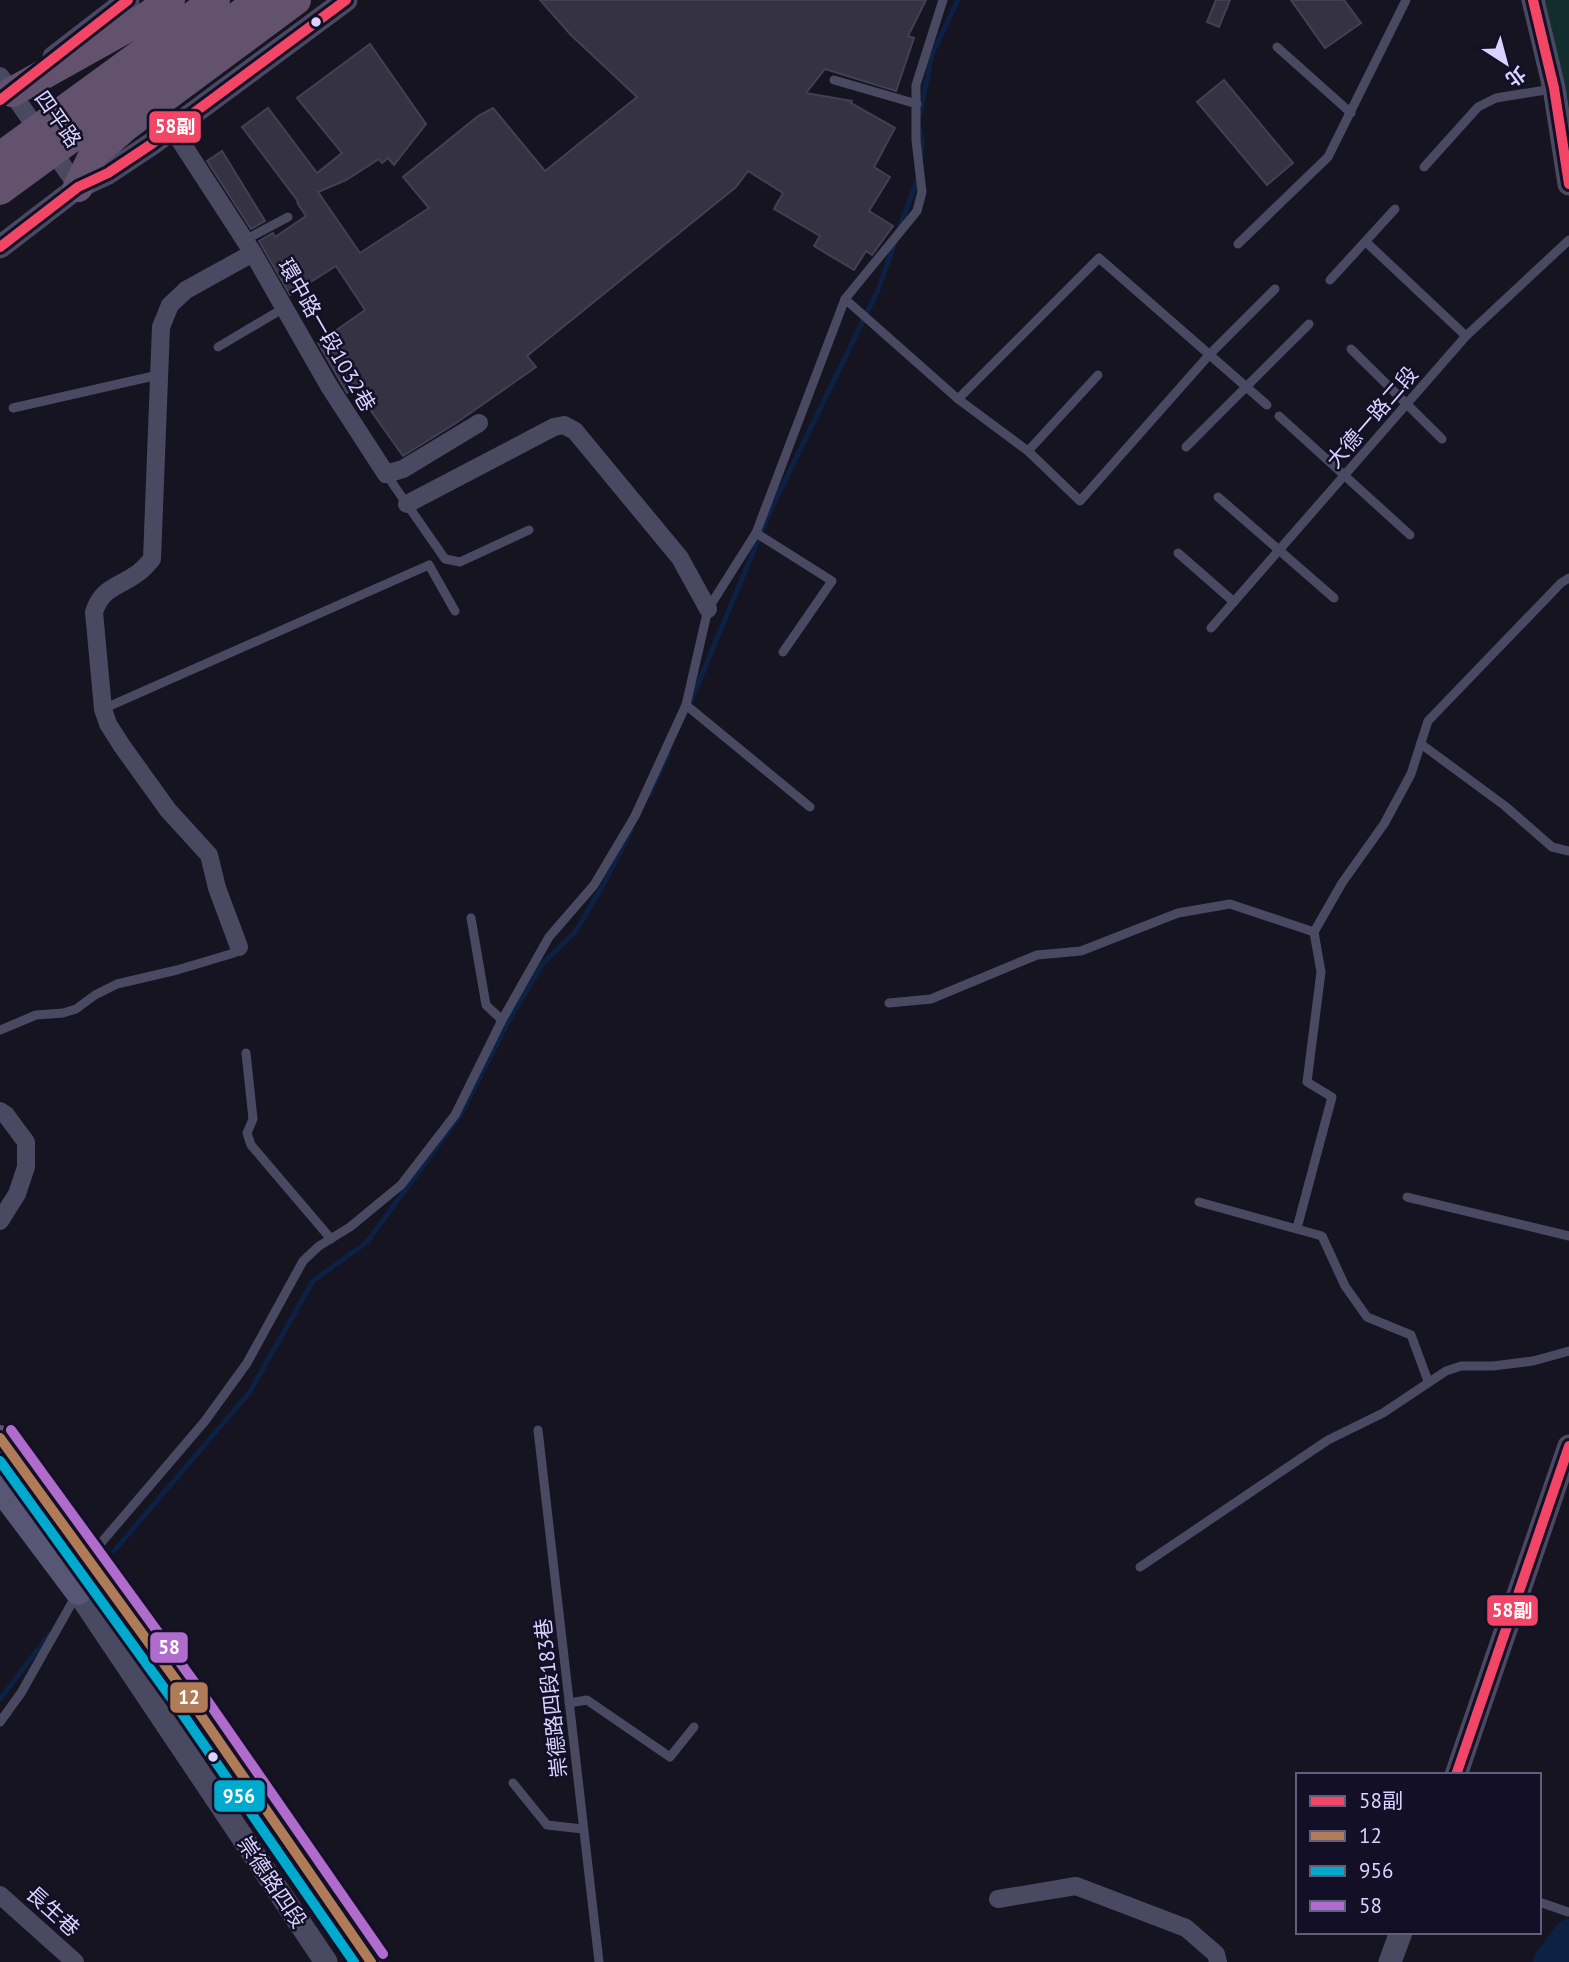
<svg xmlns="http://www.w3.org/2000/svg" width="1569" height="1962" font-family="'PT Sans','Noto Sans TC',sans-serif">
<style>
.green{fill:#132c2d}
.lines{fill:none;stroke-linecap:round;stroke-linejoin:round}
.stream{stroke:#0d2144;stroke-width:5}
.river{stroke:#0d2144;stroke-width:32}
.building{fill:#343243;stroke:#433f54;stroke-width:2}
.service{stroke:#4a4962;stroke-width:9}
.minor{stroke:#4a4962;stroke-width:18}
.tertiary{stroke:#4a4962;stroke-width:23}
.secondary{stroke:#575674;stroke-width:26}
.trunk{stroke:#62526e;stroke-width:30}
.trunk-bridge{stroke:#62526e;stroke-width:30}
.bus-1-casing{stroke:#130f26;stroke-width:16}
.bus-2-casing{stroke:#130f26;stroke-width:16}
.bus-3-casing{stroke:#130f26;stroke-width:16}
.bus-4-casing{stroke:#130f26;stroke-width:16}
.bus-1{stroke:#f34667;stroke-width:10}
.bus-2{stroke:#b07c57;stroke-width:10}
.bus-3{stroke:#00a9ce;stroke-width:10}
.bus-4{stroke:#b06ccc;stroke-width:10}
.bus-dot{fill:#d9d4ff;stroke:#130f26;stroke-width:2.5}
.labels{text-anchor:middle;dominant-baseline:central;stroke-width:5;stroke-linejoin:round;paint-order:stroke}
.street-label{font-size:21px;fill:#d9d4ff;stroke:#130f26}
.line-badge{stroke:#130f26;stroke-width:2.5}
.badge-label{font-size:19px;text-anchor:middle;font-weight:bold;fill:#fff}
</style>
<rect width="100%" height="100%" fill="#161421"/>
<path class="green" d="M1541,0H1569V145Z"/>
<g class="lines">
<g class="stream">
<path d="M919,118L932,54L958,0"/>
<path d="M919,128L922,142L921,156"/>
<path d="M899,229L919,176"/>
<path d="M690,703L772,507L878,290L895,242"/>
<path d="M649,795L668,754"/>
<path d="M114,1551L249,1393L313,1281L367,1242L461,1114L508,1022L543,963L575,932L602,887L632,829"/>
<path d="M0,1699L49,1635"/>
</g>
<path class="river" d="M1549,1962L1569,1935"/>
</g>
<g class="building">
<path d="M540,0H926L908,36L914,38L896,91L825,69L806,93L852,101L851,103L895,128L874,167L890,177L869,211L893,226L872,255L866,251L854,270L814,246L820,236L774,209L783,193L748,171L736,187L527,356L536,367L456,423L403,456L354,387L347,393L318,343L365,310L336,266L290,295L259,241L273,233L275,237L306,216L298,204L297,200L242,127L268,108L317,173L342,153L297,98L370,44L426,124L394,165L388,158L382,163L379,159L346,180L318,192L360,253L429,208L403,177L478,116L493,108L545,171L637,97L571,35Z"/>
<path d="M1216,0H1230L1219,27L1207,22Z"/>
<path d="M1291,0H1344L1361,23L1325,48Z"/>
<path d="M1224,80L1293,163L1267,185L1197,102Z"/>
<path d="M222,151L265,221L251,229L207,161Z"/>
</g>
<g class="lines">
<g class="service">
<path d="M1277,47L1351,113"/>
<path d="M834,80L917,104"/>
<path d="M1424,167L1478,107L1496,98L1552,89"/>
<path d="M245,240L288,217"/>
<path d="M1366,242L1466,336"/>
<path d="M1238,244L1328,157L1406,0"/>
<path d="M1330,280L1395,209"/>
<path d="M845,299L958,399L1099,258L1267,405"/>
<path d="M218,347L284,308"/>
<path d="M1351,349L1442,439"/>
<path d="M958,399L1028,451L1080,501L1210,354L1275,289"/>
<path d="M13,408L158,375"/>
<path d="M1279,416L1410,535"/>
<path d="M1186,447L1309,324"/>
<path d="M1028,451L1098,375"/>
<path d="M386,474L445,559L460,562L529,530"/>
<path d="M1218,497L1334,598"/>
<path d="M756,533L832,581L783,652"/>
<path d="M1178,553L1234,602"/>
<path d="M1211,628L1466,336L1569,240"/>
<path d="M686,705L810,807"/>
<path d="M103,709L429,565L455,611"/>
<path d="M1421,744L1505,806L1552,847L1569,851"/>
<path d="M471,918L486,1005L502,1020"/>
<path d="M889,1003L931,999L1037,955L1081,951L1178,913L1230,904L1314,932"/>
<path d="M0,1030L36,1015L63,1013L76,1009L95,995L117,984L177,970L234,953"/>
<path d="M246,1053L253,1119L247,1133L251,1145L331,1239"/>
<path d="M1407,1197L1569,1236"/>
<path d="M1199,1202L1322,1236L1345,1286L1367,1317L1411,1335L1428,1381"/>
<path d="M1297,1228L1332,1097L1307,1082L1321,972L1314,932L1342,883L1384,824L1411,774L1428,721L1561,583L1569,578"/>
<path d="M538,1430L599,1962"/>
<path d="M1140,1567L1328,1440L1383,1413L1446,1371L1461,1366H1493L1533,1361L1569,1351"/>
<path d="M569,1703L587,1700L670,1757L694,1727"/>
<path d="M0,1722L21,1693L78,1592L89,1557L205,1421L247,1363L303,1261L319,1246L350,1227L401,1185L455,1115L502,1020L549,937L594,885L635,816L686,705L708,609L756,533L845,299L917,211L922,192L916,140V85L943,0"/>
<path d="M513,1783L547,1825L583,1829"/>
<path d="M1539,1902L1568,1912"/>
</g>
<g class="minor">
<path d="M0,76L78,187"/>
<path d="M172,128L253,253L329,386L386,474L403,469L479,423"/>
<path d="M407,504L554,427L564,425L575,431L680,558L708,609"/>
<path d="M239,947L217,888L209,855L168,810L122,746L108,724L103,709L94,612C102,588 116,588 135,575C142,571 147,565 152,559L161,327L170,305L186,290L253,253"/>
<path d="M0,1111L6,1115L26,1142V1167L17,1194L0,1221"/>
<path d="M0,1895L75,1962"/>
<path d="M998,1899L1076,1886L1186,1928L1216,1954L1218,1962"/>
</g>
<g class="tertiary">
<path d="M1533,0L1554,88L1569,184"/>
<path d="M54,57L128,0"/>
<path d="M0,247L78,187L108,173L153,143L346,0"/>
<path d="M89,1557L235,1762L371,1962"/>
<path d="M78,1592L326,1962"/>
<path d="M1456,1775L1569,1446"/>
<path d="M1390,1962L1401,1932"/>
</g>
<g class="secondary">
<path d="M0,1438L89,1557"/>
<path d="M0,1488L78,1592"/>
</g>
<g class="trunk">
<path d="M12,92L148,16L170,0"/>
<path d="M78,187L94,154L126,126L296,0"/>
</g>
<g class="trunk-bridge">
<path d="M0,157L215,0"/>
<path d="M0,190L260,0"/>
</g>
<g class="bus-1-casing">
<g id="bus-1">
<path d="M1533,0L1554,88L1569,184"/>
<path d="M0,100L128,0"/>
<path d="M0,247L78,187L108,173L153,143L346,0"/>
<path d="M1456,1775L1569,1446"/>
</g>
</g>
<g class="bus-2-casing">
<path id="bus-2" d="M0,1438L189,1698L371,1962"/>
</g>
<g class="bus-3-casing">
<path id="bus-3" d="M0,1461L177,1706L354,1962"/>
</g>
<g class="bus-4-casing">
<path id="bus-4" d="M11,1430L200,1690L383,1954"/>
</g>
<use href="#bus-1" class="bus-1"/>
<use href="#bus-2" class="bus-2"/>
<use href="#bus-3" class="bus-3"/>
<use href="#bus-4" class="bus-4"/>
</g>
<g class="bus-dot">
<circle cx="316" cy="22" r="6"/>
<circle cx="213" cy="1757" r="6"/>
</g>
<g class="labels">
<g class="street-label">
<text transform="translate(58 119) rotate(55)">四平路</text>
<text transform="translate(327 335) rotate(60)">環中路一段1032巷</text>
<text transform="translate(1372 417) rotate(-49)">大德一路二段</text>
<text transform="translate(551 1698) rotate(-96)">崇德路四段183巷</text>
<text transform="translate(272 1882) rotate(56)">崇德路四段</text>
<text transform="translate(53 1911) rotate(42)">長生巷</text>
</g>
</g>
<g class="line-badge">
<rect x="148" y="110" width="54" height="34" rx="7" fill="#f34667"/>
<rect x="1486" y="1594" width="53" height="33" rx="7" fill="#f34667"/>
<rect x="149" y="1631" width="40" height="33" rx="7" fill="#b06ccc"/>
<rect x="169" y="1681" width="40" height="33" rx="7" fill="#b07c57"/>
<rect x="213" y="1779" width="53" height="34" rx="7" fill="#00a9ce"/>
</g>
<g class="badge-label">
<text x="175" y="133">58副</text>
<text x="1512" y="1617">58副</text>
<text x="169" y="1654">58</text>
<text x="189" y="1704">12</text>
<text x="239" y="1803">956</text>
</g>
<rect x="1296" y="1773" width="245" height="161" fill="#130f26" stroke="#625e7d" stroke-width="2"/>
<rect x="1310" y="1796" width="35" height="10" fill="#f34667" stroke="#625e7d" stroke-width="2"/>
<text x="1359" y="1808" font-size="21" fill="#d9d4ff">58副</text>
<rect x="1310" y="1831" width="35" height="10" fill="#b07c57" stroke="#625e7d" stroke-width="2"/>
<text x="1359" y="1843" font-size="21" fill="#d9d4ff">12</text>
<rect x="1310" y="1866" width="35" height="10" fill="#00a9ce" stroke="#625e7d" stroke-width="2"/>
<text x="1359" y="1878" font-size="21" fill="#d9d4ff">956</text>
<rect x="1310" y="1901" width="35" height="10" fill="#b06ccc" stroke="#625e7d" stroke-width="2"/>
<text x="1359" y="1913" font-size="21" fill="#d9d4ff">58</text>
<g transform="translate(1506 63) rotate(144)" stroke="#130f26" stroke-width="5" paint-order="stroke">
<path d="M0-5L12 26L0 18L-12 26Z" fill="#d9d4ff"/>
<text y="-10" font-size="19" font-weight="bold" text-anchor="middle" fill="#d9d4ff">北</text>
</g>
</svg>
